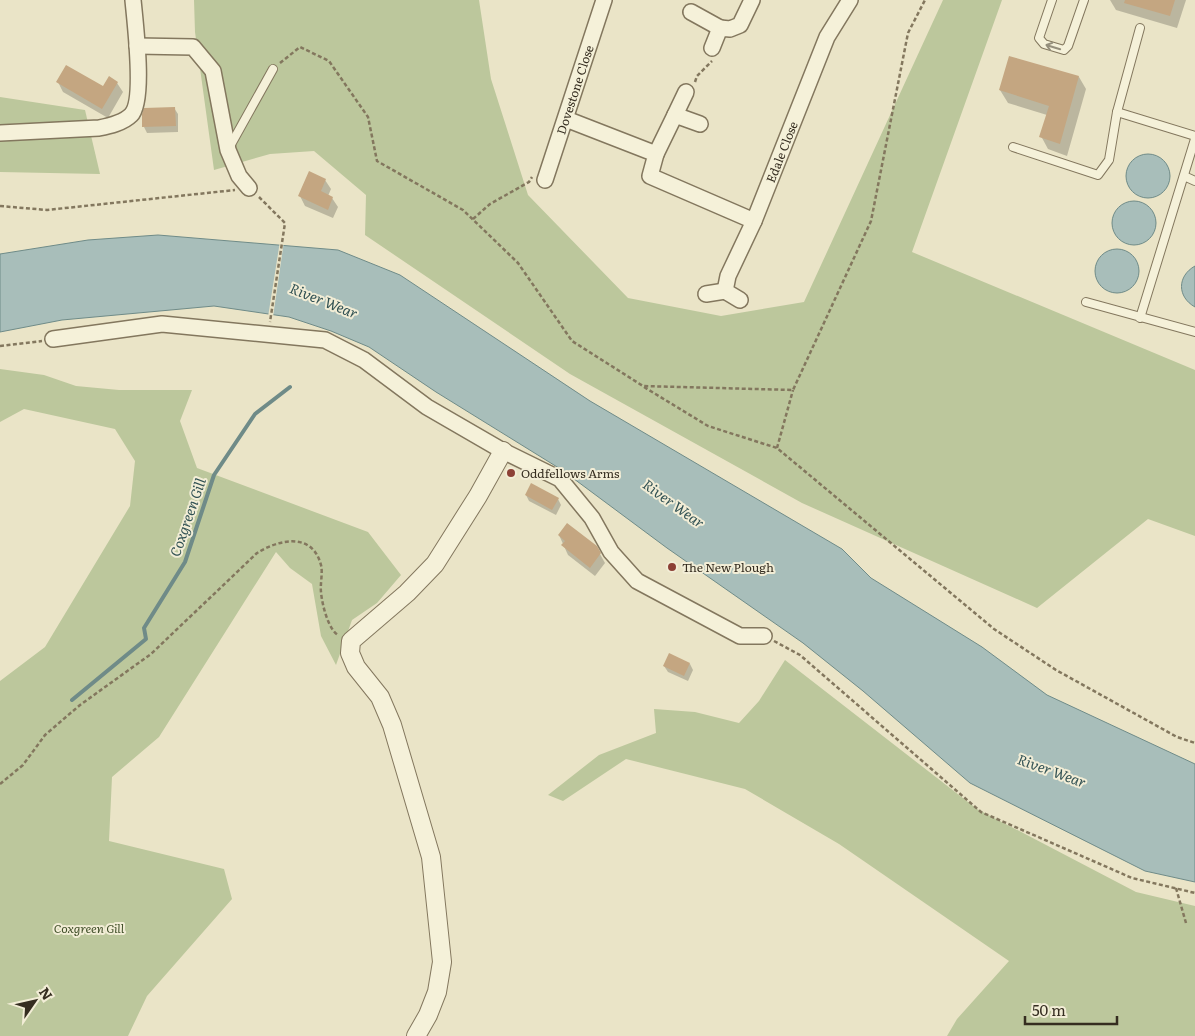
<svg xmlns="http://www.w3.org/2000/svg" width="1195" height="1036" font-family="Literata,serif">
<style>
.green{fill:#bcc79c}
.water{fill:#a8beba;stroke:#6f8b88}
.pier{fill:#eae4c7}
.shadow{fill:#0003}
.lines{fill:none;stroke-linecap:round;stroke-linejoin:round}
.stream{stroke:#6f8b88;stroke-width:4}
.building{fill:#c4a681}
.service-casing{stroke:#83775e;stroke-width:10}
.minor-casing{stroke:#83775e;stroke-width:18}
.tertiary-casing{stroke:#83775e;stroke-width:20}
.path{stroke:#83775e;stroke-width:2.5;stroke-dasharray:4 2.5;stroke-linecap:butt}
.service{stroke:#f5f1d9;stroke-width:8}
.minor{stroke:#f5f1d9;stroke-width:15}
.tertiary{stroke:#f5f1d9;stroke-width:18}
.oneway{stroke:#958f7c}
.poi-dot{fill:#8c4035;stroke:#f2edd6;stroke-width:2}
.labels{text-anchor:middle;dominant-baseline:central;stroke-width:4;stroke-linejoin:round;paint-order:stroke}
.street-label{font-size:12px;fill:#352d20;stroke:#f2edd6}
.poi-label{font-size:12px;fill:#352d20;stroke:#f2edd6;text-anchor:start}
.park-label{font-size:12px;font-style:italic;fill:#404f29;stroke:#f2edd6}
.water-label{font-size:14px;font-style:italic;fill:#315153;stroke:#f2edd6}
</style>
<rect width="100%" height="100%" fill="#eae4c7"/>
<g class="green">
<path d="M194,0H479L491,79L528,195L628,298L721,316L804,302L943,0H1002L912,252L1195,370V536L1148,519L1037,608L802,503L570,374L365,235L366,195L314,151L270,154L214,170L195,32Z"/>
<path d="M0,97L85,110L100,174L0,172Z"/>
<path d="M0,369L44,375L76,386L119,390H192L180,421L197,468L368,532L401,575L377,603L352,620L336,665L321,636L312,584L290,568L276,552L159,737L112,777L109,841L224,869L232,899L147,996L128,1036H0V681L45,647L130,506L135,461L115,429L24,409L0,422Z"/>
<path d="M785,660L977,809L1136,892L1195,906V1036H947L957,1019L1009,961L839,844L745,789L626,759L563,801L548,795L599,755L656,733L654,709L695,712L739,723L759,701Z"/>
</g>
<g class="water">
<circle cx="1148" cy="176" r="22"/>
<circle cx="1134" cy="223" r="22"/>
<path d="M158,235L338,250L400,275L590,401L842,549L871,578L982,647L1047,695L1195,764V882L1145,871L970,783L863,691L803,643L667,548L562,470L436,392L369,347L331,331L289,317L214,306L62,320L0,332V254L88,240Z"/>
<circle cx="1117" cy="271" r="22"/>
<path d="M1195,266V307C1177,297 1177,276 1195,266Z"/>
</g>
<path class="pier" d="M280,241H284L273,317H268Z"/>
<g class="shadow">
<path d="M1110,0H1186L1177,28L1116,10Z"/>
<path d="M1079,77L1086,89L1067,156L1048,149L1041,136L1047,115L1008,103L1000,90Z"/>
<path d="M58,82L103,88L117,83L123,92L108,118L63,92Z"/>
<path d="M174,108L178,114V132L147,133L144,127Z"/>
<path d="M325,180L331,189L328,196L332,198L338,207L333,218L305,206L300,196Z"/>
<path d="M526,495L558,499L561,505L556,515L529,501Z"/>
<path d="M559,535L596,547L605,563L595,576L568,555Z"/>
<path d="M690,664L693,670L688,681L668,672L664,666Z"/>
</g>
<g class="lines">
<path class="stream" d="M72,700L146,639L144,628L185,562L214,475L255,414L290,387"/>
</g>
<g class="building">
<path d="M1125,0H1175L1170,16L1124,3Z"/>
<path d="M1009,56L1079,76L1060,144L1039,137L1049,106L999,90Z"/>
<path d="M66,65L103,86L109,76L118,82L102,109L56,82Z"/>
<path d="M175,107L176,126L142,127V114L144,108Z"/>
<path d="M309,171L326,179L321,191L333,197L328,210L298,196Z"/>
<path d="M531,483L559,498L552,510L525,495Z"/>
<path d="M567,523L597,546L601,553L590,568L561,545L565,541L558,535Z"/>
<path d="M669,653L690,663L684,676L663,666Z"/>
</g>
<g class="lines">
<g class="service-casing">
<g id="service">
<path d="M1052,0L1039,38L1044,44L1064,50L1068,46L1084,0"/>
<path d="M1117,112L1195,136"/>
<path d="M1013,147L1098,175L1109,160L1117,112L1140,28"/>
<path d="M229,148L273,69"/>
<path d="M1184,176L1195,181"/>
<path d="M1086,302L1195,332"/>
<path d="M1140,318L1195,139"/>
</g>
</g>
<g class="minor-casing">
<g id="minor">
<path d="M691,12L720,28"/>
<path d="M137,46L193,47L213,71L228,150L239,176L249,188"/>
<path d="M712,48L720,28L730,29L740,25L752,0"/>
<path d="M675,115L686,92"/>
<path d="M566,119L656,154L650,176L754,221"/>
<path d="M0,133L99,128C109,126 123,123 131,115C145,101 135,22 133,0"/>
<path d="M656,154L675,115L700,124"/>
<path id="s1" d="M545,180L604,0"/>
<path d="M706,294L725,291"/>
<path id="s2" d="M740,300L725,291L728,276L754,221L827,37L850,0"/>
<path d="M53,339L162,324L325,340L364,360L427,407L503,451L560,479L592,518L611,552L637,581L740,636H764"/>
</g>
</g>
<g class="tertiary-casing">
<path id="tertiary" d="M416,1036L428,1015L437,992L442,962L431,857L392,725L380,697L356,667L350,653L351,641L407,593L435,564L478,496L503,451"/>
</g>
<g class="path">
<path d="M280,63L300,47L329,61L368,117L377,161L463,210L518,263L572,341L643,386L793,390L871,221L908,33L925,0"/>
<path d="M695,82L697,76L712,61"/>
<path d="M259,197L285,223L270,322"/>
<path d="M0,206L47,210L235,190"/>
<path d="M473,219L490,204L529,182L532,177"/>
<path d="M0,346L42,341"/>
<path d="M644,387L708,426L777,448L994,629L1056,670L1177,737L1195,743"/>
<path d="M777,448L793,390"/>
<path d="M774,641L800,655L981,812L1132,878L1195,893"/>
<path d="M0,784L23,765L45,735L80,705L151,654L257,553C278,540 312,531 321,565C323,573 320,584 321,592C322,604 328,629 338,635"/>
<path d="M1176,888L1186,923"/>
</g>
<use href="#service" class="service"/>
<use href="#minor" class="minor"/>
<use href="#tertiary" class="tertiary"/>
</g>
<defs><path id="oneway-shaft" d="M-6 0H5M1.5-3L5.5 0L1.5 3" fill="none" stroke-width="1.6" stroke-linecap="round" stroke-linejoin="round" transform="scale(1.25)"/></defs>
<use class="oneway" href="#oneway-shaft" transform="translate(1053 47) rotate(-163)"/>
<g class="poi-dot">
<circle cx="511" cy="473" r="5"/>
<circle cx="672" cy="567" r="5"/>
</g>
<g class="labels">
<g class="street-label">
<text stroke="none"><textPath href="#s1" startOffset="95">Dovestone Close</textPath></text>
<text stroke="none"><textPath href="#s2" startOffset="168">Edale Close</textPath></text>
</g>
<g class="poi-label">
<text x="521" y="473">Oddfellows Arms</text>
<text x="682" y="567">The New Plough</text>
</g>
<g class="park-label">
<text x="89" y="928">Coxgreen Gill</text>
</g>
<g class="water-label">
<text transform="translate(324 300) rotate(22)">River Wear</text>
<text transform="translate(674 503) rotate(36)">River Wear</text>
<text transform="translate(187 517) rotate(-71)">Coxgreen Gill</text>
<text transform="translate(1052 770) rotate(20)">River Wear</text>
</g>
</g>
<g transform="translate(35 1001) rotate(56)" stroke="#f2edd6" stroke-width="4" paint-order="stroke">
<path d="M0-4L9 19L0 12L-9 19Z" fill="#352d20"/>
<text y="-8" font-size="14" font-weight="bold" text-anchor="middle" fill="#352d20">N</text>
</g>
<path d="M1025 1016v8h92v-8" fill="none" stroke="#352d20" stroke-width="2.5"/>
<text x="1032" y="1016" font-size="15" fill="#352d20" stroke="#f2edd6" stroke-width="4" paint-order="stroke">50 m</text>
</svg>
